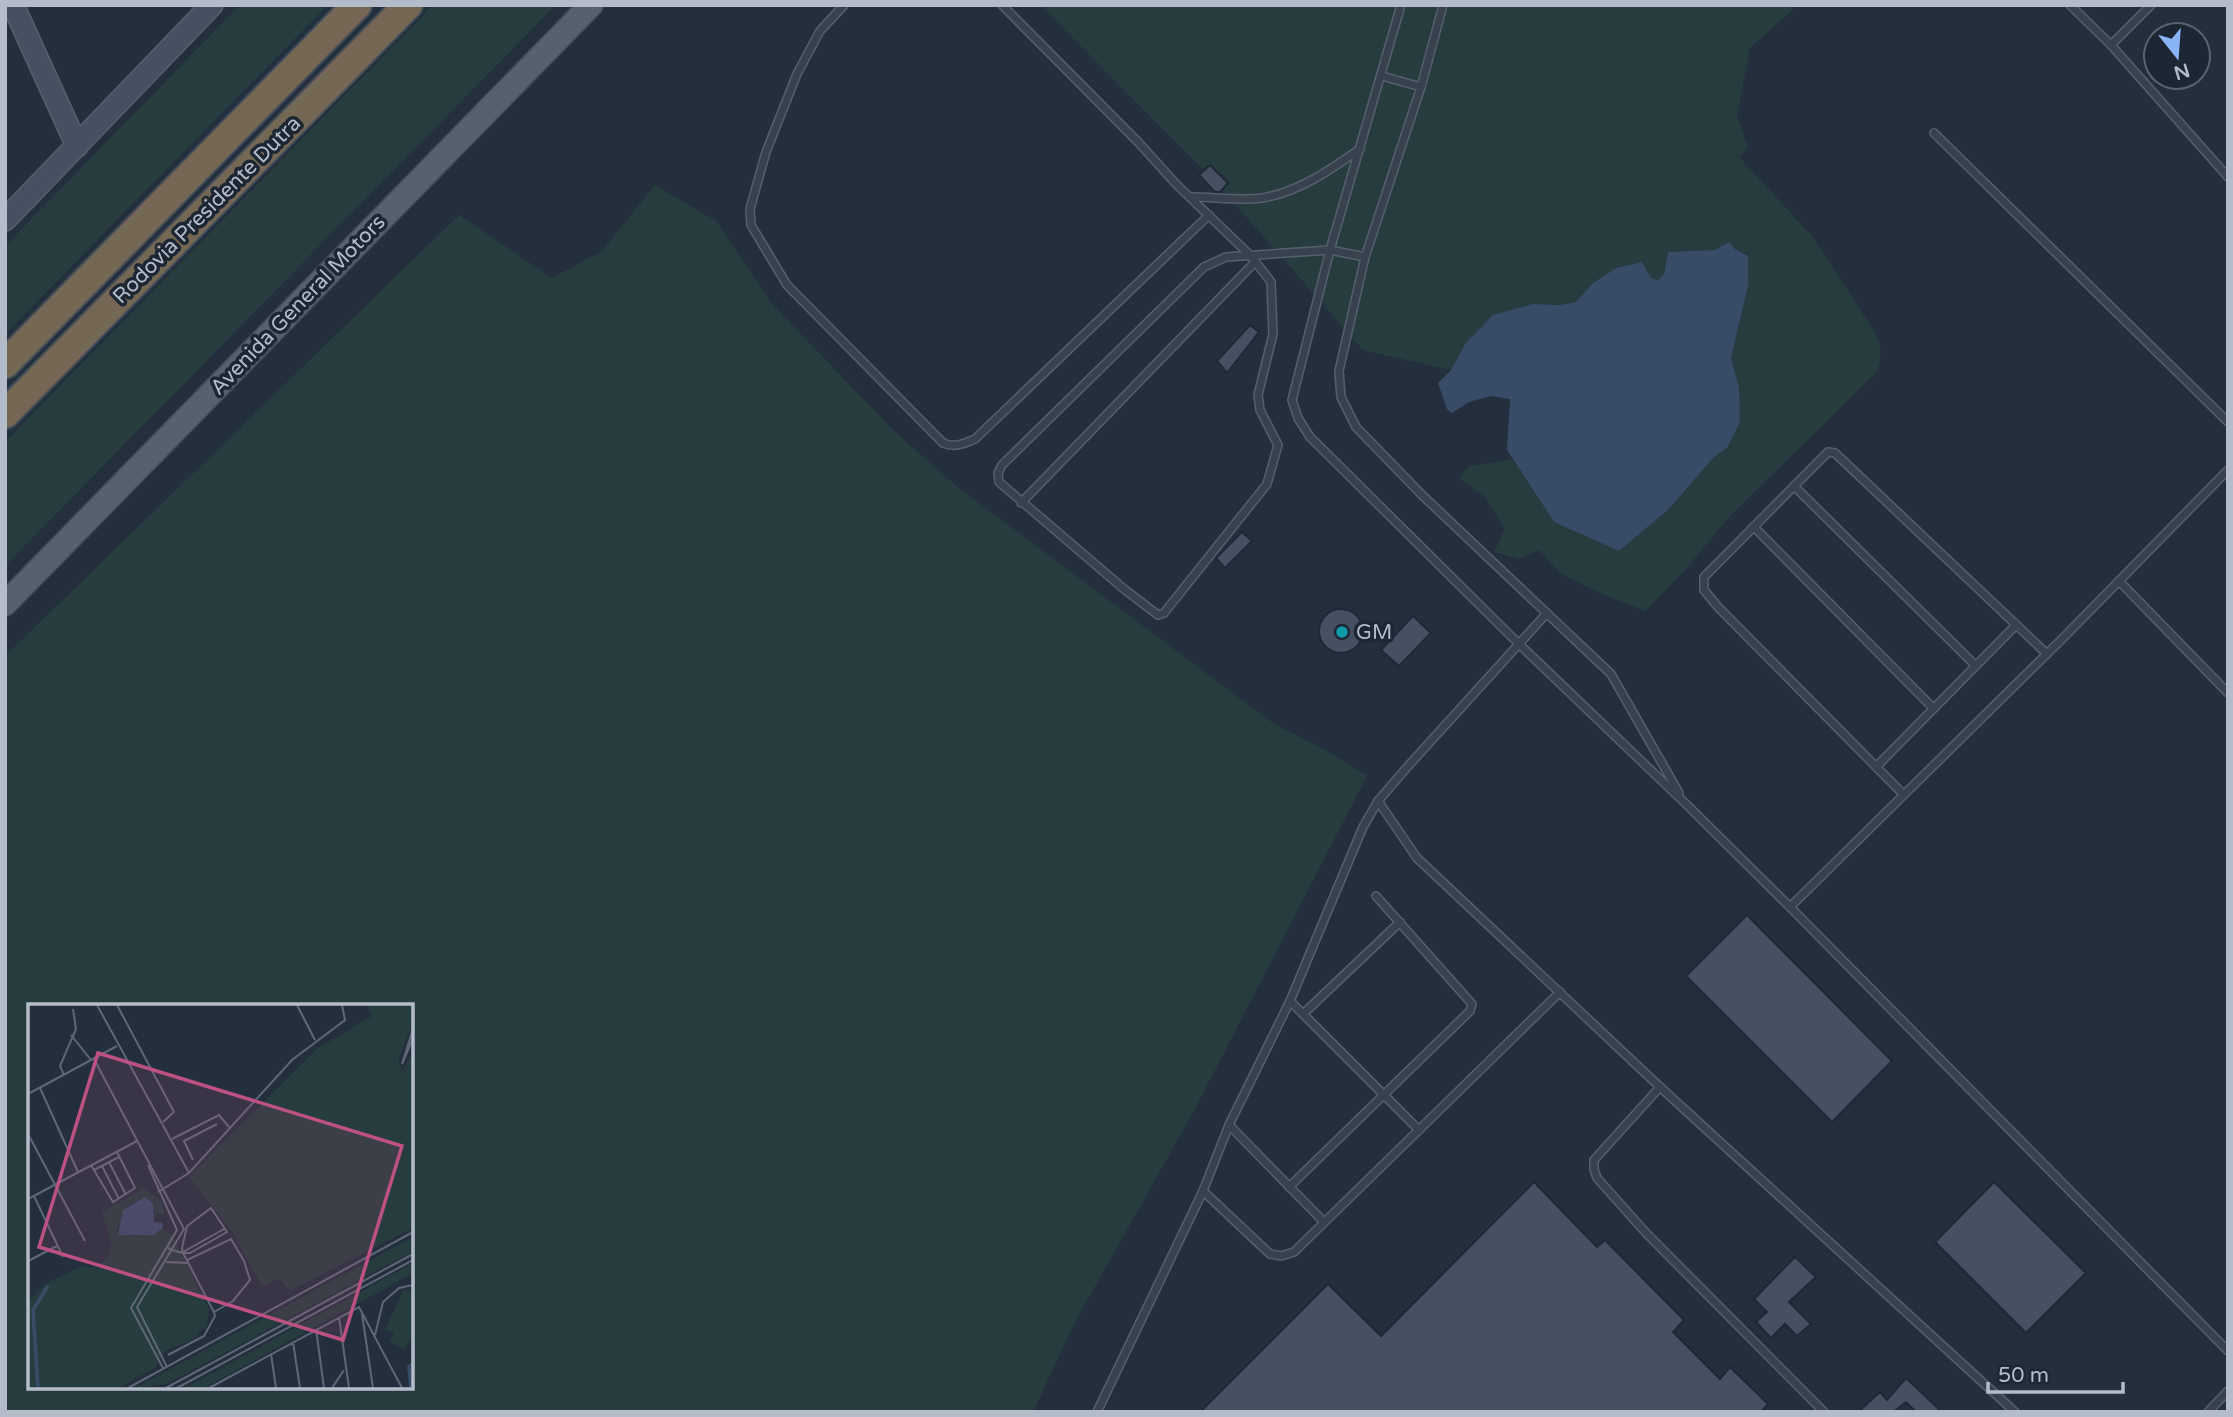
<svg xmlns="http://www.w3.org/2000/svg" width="2233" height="1417" font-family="'Varela Round',sans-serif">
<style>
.green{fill:#263c3f;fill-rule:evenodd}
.water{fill:#394c67}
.building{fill:#455162;stroke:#1f2835;stroke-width:2}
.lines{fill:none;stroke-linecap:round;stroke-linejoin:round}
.lane-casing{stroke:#565f6c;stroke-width:10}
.secondary-casing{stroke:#565f6c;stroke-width:24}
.primary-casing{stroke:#414a57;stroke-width:26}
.highway-casing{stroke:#434c59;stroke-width:32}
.lane{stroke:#38414e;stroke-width:7}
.secondary{stroke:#465061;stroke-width:21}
.primary{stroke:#56606e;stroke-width:23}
.highway{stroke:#746855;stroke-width:28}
.culture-dot{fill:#0f9aa8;stroke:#1d2633;stroke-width:2.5}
.labels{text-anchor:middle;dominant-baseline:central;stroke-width:7;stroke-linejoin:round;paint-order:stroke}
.street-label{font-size:21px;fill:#b4bcc9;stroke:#1d2633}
.poi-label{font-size:21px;fill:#b4bcc9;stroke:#1d2633;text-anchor:start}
.inset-river{fill:none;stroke:#394c67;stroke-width:3.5}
.inset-road{fill:none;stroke:#5e6776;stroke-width:2}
.view{fill:#bd5182;fill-opacity:0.15;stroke:#bd5182;stroke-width:3.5}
.inset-edge{fill:none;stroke:#b4bcc9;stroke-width:3.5}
</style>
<rect width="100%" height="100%" fill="#242f3e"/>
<g class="green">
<path d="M240,5H328L5,334V246Z"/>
<path d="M433,5H556L5,566V442Z"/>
<path d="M1040,5H1798L1750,48L1737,115L1748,148L1739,157L1813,237L1874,331C1882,346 1883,358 1876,373L1730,516L1685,570L1645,611L1600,593L1560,573L1539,550L1520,559L1494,552L1505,529L1485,497L1459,478L1469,466L1500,462L1512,458L1554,522L1619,551L1669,509L1713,458L1727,448L1739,387L1731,358L1748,286V255L1735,249L1729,243L1715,250L1669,252L1664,274L1658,280L1651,278L1641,262L1616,268L1593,283L1576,302L1560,305L1533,304L1465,344L1451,370L1363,350L1219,186Z"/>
<path d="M655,185L716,221L773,305L894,431L961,490L1273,723L1338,757L1367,776L1195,1109L1075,1322L1033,1412H5V656L459,215L552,278L602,251ZM30,1006H411V1387H30Z"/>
</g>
<path class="water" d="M1729,242L1735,249L1748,256V286L1731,358L1739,387L1740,422L1727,448L1713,458L1669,509L1619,551L1554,522L1507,450L1510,399L1491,396L1469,402L1452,413L1447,409L1438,383L1451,370L1465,344L1493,315L1533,304L1560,305L1576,302L1593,283L1616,268L1642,262L1651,278L1658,280L1664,274L1668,252L1715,250Z"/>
<g class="building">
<path d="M1210,165L1228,183L1220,192H1215L1199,175Z"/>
<path d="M1250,325L1259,332L1227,373L1217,361Z"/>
<path d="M1242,532L1252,541L1225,568L1216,558Z"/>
<circle cx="1341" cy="631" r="22"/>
<path d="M1413,616L1431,633L1399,666L1381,650Z"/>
<path d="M1747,915L1892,1061L1832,1122L1686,976Z"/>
<path d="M1534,1182L1597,1247L1605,1240L1684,1320L1673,1332L1720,1379L1730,1367L1768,1404L1761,1412H1200L1328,1284L1381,1336Z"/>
<path d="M1994,1182L2086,1273L2026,1333L1935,1242Z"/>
<path d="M1795,1257L1816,1277L1789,1302L1811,1324L1797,1336L1785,1324L1771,1338L1756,1322L1767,1312L1754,1299Z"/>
<path d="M1906,1378L1942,1412H1916L1906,1402L1896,1410L1897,1412H1858L1880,1392L1887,1400Z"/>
</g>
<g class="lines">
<g class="lane-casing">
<g id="lane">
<path d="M844,5L820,31L797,74L766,152L750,209L751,225L787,285L943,443C955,448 963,444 975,439L1209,215"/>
<path d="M1002,5L1139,143L1176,184L1251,256L1271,282L1273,334L1258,395L1260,410L1278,445L1267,484L1164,613L1158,615L1124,589L999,482L998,473L1002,465L1204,267L1226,257L1330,250L1365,257"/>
<path d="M1401,5L1330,250L1292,400L1298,418L1310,437L1519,644L1685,803L1790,907L2228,1351"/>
<path d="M1443,5L1421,87L1365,257L1339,371L1341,397L1356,427L1422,495L1611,674L1679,793"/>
<path d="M2070,5L2111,45L2228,177"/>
<path d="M2111,45L2151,5"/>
<path d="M1382,76L1421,87"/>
<path d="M1934,133L2228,422"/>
<path d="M1191,197C1214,197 1240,201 1262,198C1299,192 1330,170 1360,149"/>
<path d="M1794,486L1976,666"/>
<path d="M1021,503L1255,262"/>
<path d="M1754,527L1933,708"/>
<path d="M2119,581L2228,693"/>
<path d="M1876,767L2016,625"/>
<path d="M1903,794L1718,607L1704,590V577L1828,452L1835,453L2047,654"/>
<path d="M1378,801L1417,858L1660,1087L2015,1412"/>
<path d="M1790,907L2063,638L2228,470"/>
<path d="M1290,1001L1419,1130"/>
<path d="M1303,1014L1400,922"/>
<path d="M1660,1087L1594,1160V1169L1597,1178L1647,1234L1824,1412"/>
<path d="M1229,1125L1324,1222"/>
<path d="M1289,1187L1470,1011L1472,1004L1376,896"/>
<path d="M1203,1191L1270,1254L1281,1256L1294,1252L1560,992"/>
<path d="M1097,1412L1203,1191L1229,1125L1290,1001L1363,827L1378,801L1409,765L1547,613"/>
<path d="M2208,1412L2228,1391"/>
</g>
</g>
<g class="secondary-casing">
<g id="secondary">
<path d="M13,5L77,146"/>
<path d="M5,220L212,5"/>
</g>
</g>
<g class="primary-casing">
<path id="primary" d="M5,604L591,5"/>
</g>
<g class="highway-casing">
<g id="highway">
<path d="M5,364L357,5"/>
<path d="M5,414L408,5"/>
</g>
</g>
<use href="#lane" class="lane"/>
<use href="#secondary" class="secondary"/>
<use href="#primary" class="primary"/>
<use href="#highway" class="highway"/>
</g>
<circle class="culture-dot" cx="1342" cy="632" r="7"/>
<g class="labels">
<g class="street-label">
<text transform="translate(207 210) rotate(-45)">Rodovia Presidente Dutra</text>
<text transform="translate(298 305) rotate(-46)">Avenida General Motors</text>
</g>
<g class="poi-label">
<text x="1356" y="632">GM</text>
</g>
</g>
<g transform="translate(28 1004)">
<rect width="385" height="385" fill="#242f3e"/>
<path d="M339,1H385V19L370,57L375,67L385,46V224L262,287L251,275L234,283L205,229L161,173L290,44L344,12ZM116,184L134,198L136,210H128L117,193L98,203L88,228L106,232L133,225L144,231L181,305L179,321L163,337L138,346L127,364L90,384H0V298L18,280L56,261L62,264L79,256L84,242L74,208ZM385,233V247L139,380L107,384ZM385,259V269L176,384H157ZM376,285L385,290V338L381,337L376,346L361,338L366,329L357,325Z" fill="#263c3f"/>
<path d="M117,193L125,200L126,218L134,219L135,224L125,231H90L95,206Z" fill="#394c67"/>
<path class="inset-river" d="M10,384L5,306L20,282M383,384L381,363L385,359"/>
<path class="inset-road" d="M69,1L161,169M89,1L146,108L135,118M269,1L287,36M385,25L374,60L385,34M43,31L63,56M66,55L156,225L109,303L139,363M36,71L32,62L48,25L45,5M12,84L50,168M0,90L89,42M0,130L57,237M144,135L191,111L201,123M165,156L156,137L189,120M81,158L98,191M63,161L85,198L107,184L89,148M120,161L149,226L103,304L135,364M74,162L91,195M66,166L91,153M130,188L161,169L264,56L317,16L314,1M6,192L35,253M0,195L109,137M140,244L144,246L155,249H162L199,228L183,204L159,222L154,244L155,249L186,308L187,312L176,332L140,351M155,248L196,225M159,256L203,235L216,257L222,276L205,297L186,308M0,257L29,242M138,258L161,259M334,310L345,384M311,313L321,384M288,325L296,384M347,331L355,298L371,284L385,281M265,338L272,384M243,350L248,384M100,384L385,228M138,384L385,250M149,384L385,256M181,384L331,303L374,384M304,384L316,366"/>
<path class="view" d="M70,49L374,142L315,336L11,243Z"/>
<rect width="385" height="385" class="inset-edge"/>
</g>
<rect width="2233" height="1417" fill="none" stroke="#b4bcc9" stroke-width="14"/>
<g transform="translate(2177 56) rotate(163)"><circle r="33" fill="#1d2633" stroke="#59626f" stroke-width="2"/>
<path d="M0-5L12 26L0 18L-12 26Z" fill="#8ab4f8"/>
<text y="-10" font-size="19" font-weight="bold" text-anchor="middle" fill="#b4bcc9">N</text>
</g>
<path d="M1988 1382v10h135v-10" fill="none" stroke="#b4bcc9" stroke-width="3.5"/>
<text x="1998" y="1382" font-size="21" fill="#b4bcc9" stroke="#1d2633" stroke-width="5" paint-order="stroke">50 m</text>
</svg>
